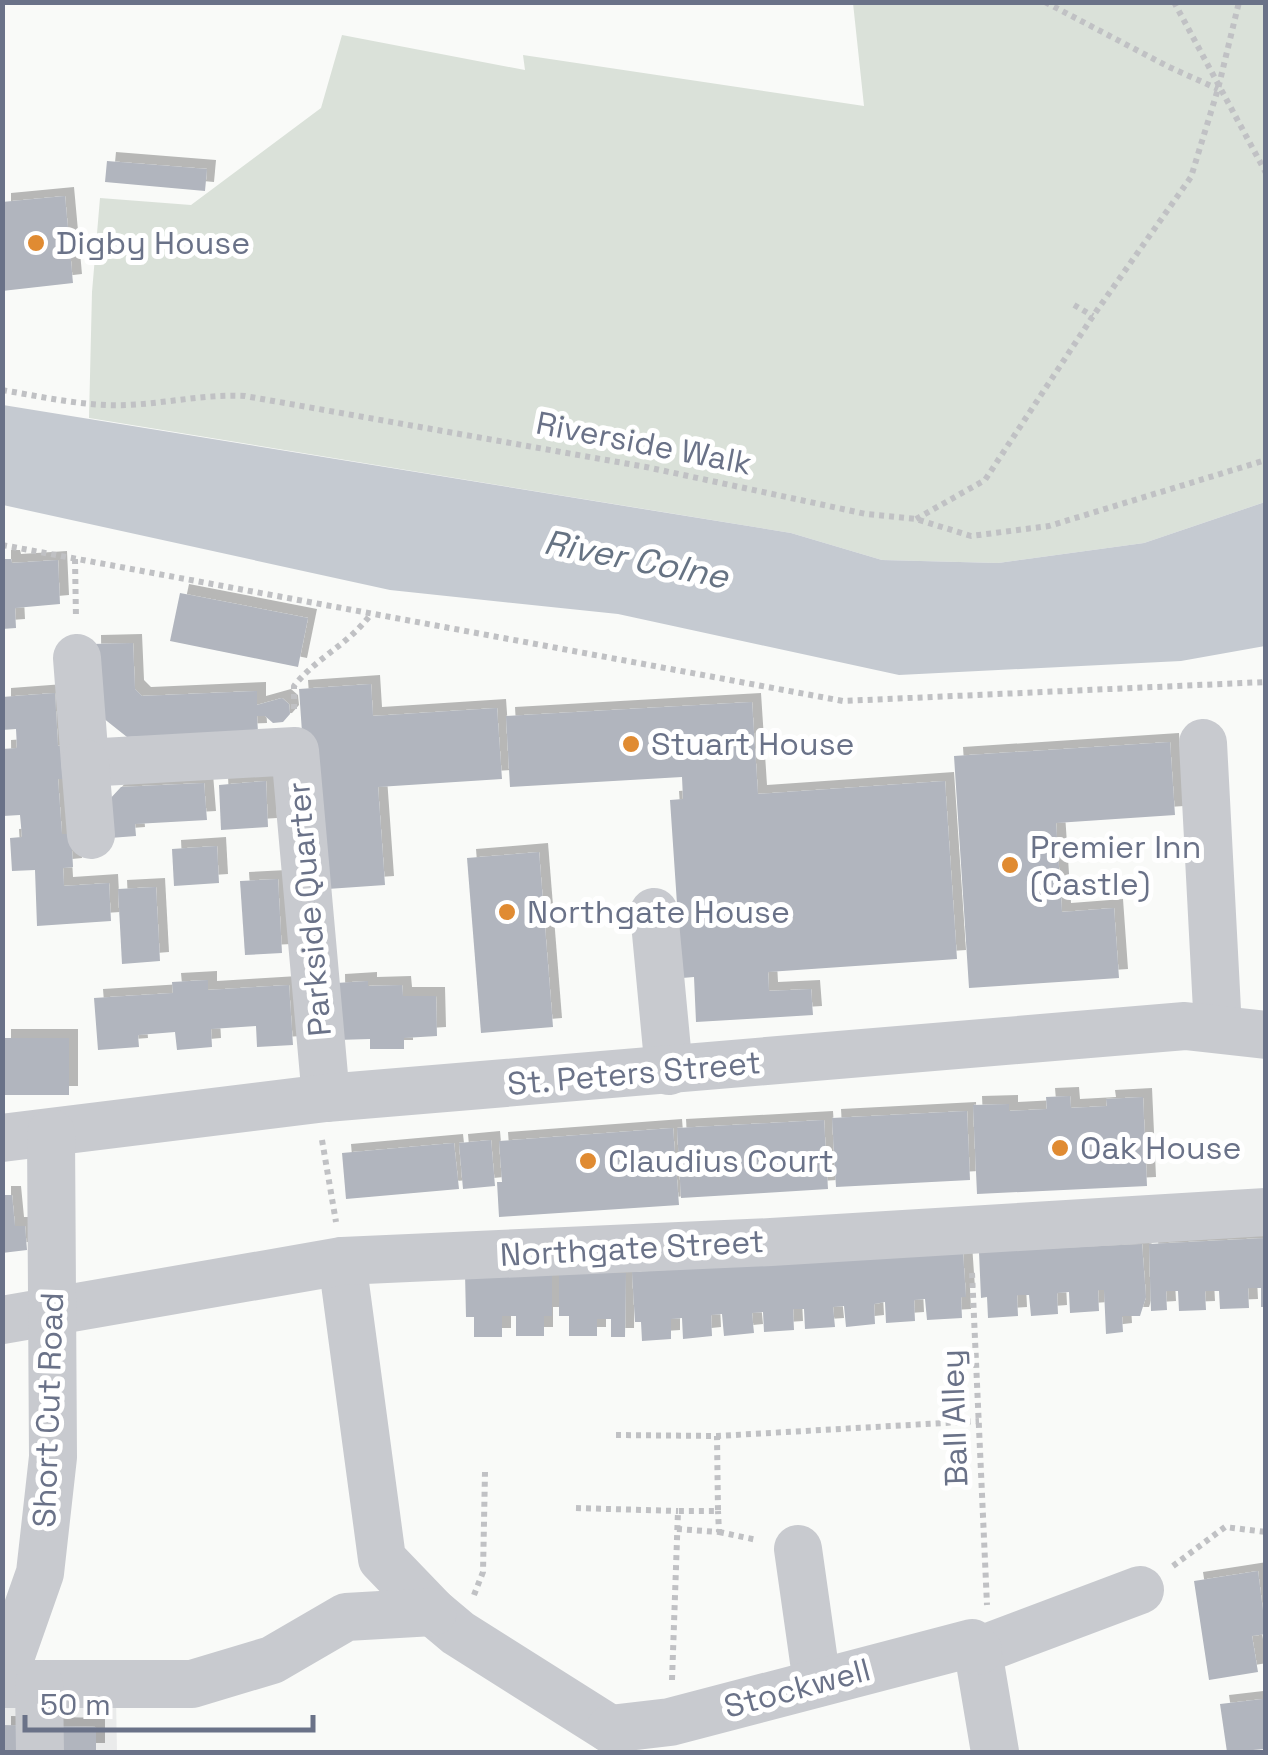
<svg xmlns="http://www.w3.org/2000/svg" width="1268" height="1755" font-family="'Space Grotesk',sans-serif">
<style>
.built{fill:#eaebeb}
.green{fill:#dae1d9}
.water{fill:#c5cad1}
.building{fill:#b1b5be;filter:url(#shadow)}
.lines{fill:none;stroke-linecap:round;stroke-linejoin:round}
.path{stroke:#c0c1c4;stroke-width:6;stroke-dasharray:5 5;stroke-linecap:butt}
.minor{stroke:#c8cacf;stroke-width:48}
.poi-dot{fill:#e08b32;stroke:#fff;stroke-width:4}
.labels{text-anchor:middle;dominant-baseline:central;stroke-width:10;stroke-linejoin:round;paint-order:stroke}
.poi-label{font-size:32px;fill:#6a7288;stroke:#fff;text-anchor:start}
.street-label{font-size:32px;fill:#6a7288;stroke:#fff}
.water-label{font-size:35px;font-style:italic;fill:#667383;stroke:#fff}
</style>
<defs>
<filter id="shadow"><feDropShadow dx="9" dy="-9" stdDeviation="0" flood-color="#0004"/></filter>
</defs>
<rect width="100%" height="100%" fill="#f9faf8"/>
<path class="built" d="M3,1696L116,1697L117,1752H3Z"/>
<path class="green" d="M853,3H1265V502L1144,543L998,563L882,560L791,533L89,418L92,292L100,198L191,205L321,108L342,35L525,70L523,55L864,106Z"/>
<path class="water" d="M3,405L791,533L882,560L998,563L1144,543L1265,502V646L1181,661L899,675L618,614L390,590L3,505Z"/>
<g class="building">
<path d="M107,161L207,169L205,191L105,182Z"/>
<path d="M65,196L73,283L2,291V202Z"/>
<path d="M2,559H11L12,563L58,560L60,604L15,608L16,628L2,629Z"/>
<path d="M180,593L308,618L298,667L170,641Z"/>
<path d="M133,643L135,689L142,696L257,691V705L282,698L289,704L290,714L283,722L273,723L265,716H257L258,732L127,737L93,710L92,644Z"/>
<path d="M371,684L373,716L497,708L502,779L378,787L385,885L313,890L299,689Z"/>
<path d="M55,693L58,746L64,745L66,779H58L62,834H71L73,867L63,868L64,886L109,883L111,921L37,926L35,870L12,871L10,838L22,837L20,815L3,816L2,749L17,748L16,729L2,730V697Z"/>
<path d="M752,702L758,794L945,781L957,959L768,972L769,991L811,989L813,1015L696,1022L694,977L682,978L670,800L683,799L682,777L510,787L506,716Z"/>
<path d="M1170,742L1175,815L1056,823L1062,912L1114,908L1119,978L969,988L954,756Z"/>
<path d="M266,781L268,827L221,830L219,785Z"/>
<path d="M204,783L207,820L135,824L136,836L110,838L108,801L121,787Z"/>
<path d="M217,846L219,883L174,886L172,849Z"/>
<path d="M539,852L553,1027L481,1033L467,858Z"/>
<path d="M278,879L282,953L245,955L240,881Z"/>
<path d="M156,887L160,961L122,964L118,889Z"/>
<path d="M208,980V990L289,985L293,1045L257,1047L256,1026L211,1029L212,1047L177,1050L175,1032L138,1035L139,1047L98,1050L94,998L173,993L172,982Z"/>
<path d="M368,981V986L402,985L403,996H436L437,1036L404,1038V1049H370V1039L337,1040L336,983Z"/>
<rect x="2" y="1038" width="67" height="57"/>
<path d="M1070,1096L1071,1108L1107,1106L1106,1099L1143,1097L1147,1186L977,1194L973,1105L1009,1104V1111L1047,1109L1046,1097Z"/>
<path d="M967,1111L970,1180L836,1187L832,1118Z"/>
<path d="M824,1120L828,1189L681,1198L677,1128Z"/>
<path d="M673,1128L679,1205L499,1217L497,1182H502L499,1141Z"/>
<path d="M491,1140L495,1186L463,1189L459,1143Z"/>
<path d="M454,1143L459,1189L346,1199L342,1153Z"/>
<path d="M2,1195H12L15,1226H25L27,1250L2,1253Z"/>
<path d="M1266,1238V1307H1261V1288H1248L1249,1308L1220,1309L1219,1291H1205L1206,1310L1179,1311L1178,1291H1166L1167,1310L1151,1311L1149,1244Z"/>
<path d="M1142,1244L1146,1297L1140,1316H1122L1123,1332L1106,1334L1104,1290H1098L1099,1311L1070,1313L1069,1292L1057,1293L1058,1314L1031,1316L1029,1295H1017L1018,1316L988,1318L987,1297L981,1298L979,1252Z"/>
<path d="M963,1253L966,1297H961L962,1318L927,1320L925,1299L914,1300L915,1321L886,1323L885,1302L874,1304L875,1324L846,1327L844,1306L833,1307L835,1327L805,1329L804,1309H793L794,1330L764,1332L763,1312L752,1313L754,1333L724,1336L722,1314L711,1315L712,1336L683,1339L682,1318L671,1319V1339L642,1341L641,1322H635L632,1272Z"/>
<path d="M552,1272V1316H544V1336H516V1316H502V1337H474V1317H466L465,1273Z"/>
<path d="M559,1273H626L625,1337H611V1319H597V1336H569V1316H559Z"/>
<path d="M1258,1571L1266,1634L1252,1636L1258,1672L1209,1680L1194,1581Z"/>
<path d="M1263,1699L1266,1749L1227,1752L1220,1704Z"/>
<path d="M2,1725L96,1727V1752H2Z"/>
</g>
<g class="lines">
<g class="path">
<path d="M1045,2L1169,67L1218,89"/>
<path d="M1174,2L1266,173"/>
<path d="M1074,305L1093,316"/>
<path d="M2,390C44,397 86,407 128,405C168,403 205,394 245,396L646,467L866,514L916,519L971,536L1049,526L1266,460"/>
<path d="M916,519L985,480L1093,316L1191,177L1218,89L1239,2"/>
<path d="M2,545L843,701L1266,682"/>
<path d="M75,559L76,618"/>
<path d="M294,709V686C318,656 347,646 371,614"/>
<path d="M322,1140L336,1222"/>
<path d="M972,1273L987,1605"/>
<path d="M616,1435L717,1436L979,1421"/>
<path d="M576,1508L678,1511"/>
<path d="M677,1529L719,1532L718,1511"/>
<path d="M719,1532L757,1540"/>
<path d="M1173,1566L1225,1527L1266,1532"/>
<path d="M474,1595L483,1572L485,1472"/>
<path d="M672,1680L678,1511H718L717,1436"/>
</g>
<g class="minor">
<path d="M77,658L85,763L295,751L326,1098"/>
<path d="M1203,743L1218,1029"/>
<path d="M85,763L91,835"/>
<path d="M654,912L669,1071"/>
<path d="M2,1138L326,1098L1185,1026L1266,1035"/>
<path d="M342,1261L382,1559L433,1612L458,1633L610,1729"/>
<path d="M2,1320L342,1261L771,1242L1266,1212"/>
<path d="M798,1549L817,1683"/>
<path d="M978,1651L1140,1590"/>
<path d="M978,1651L995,1752"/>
<path d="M2,1681L40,1573L53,1457L51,1133"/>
<path d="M2,1684H192L272,1660L346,1617L433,1612"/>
<path d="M39,1684L40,1752"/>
<path d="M610,1729L670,1722L972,1643L978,1651"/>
</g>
</g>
<g class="poi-dot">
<circle cx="36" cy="243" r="10"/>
<circle cx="631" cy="744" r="10"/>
<circle cx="1010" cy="865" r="10"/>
<circle cx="507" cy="912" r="10"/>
<circle cx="1060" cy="1148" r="10"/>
<circle cx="588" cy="1161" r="10"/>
</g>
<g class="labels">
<g class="poi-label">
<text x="56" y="243">Digby House</text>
<text x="651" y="744">Stuart House</text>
<text x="1030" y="847">Premier Inn<tspan x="1030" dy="37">(Castle)</tspan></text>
<text x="527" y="912">Northgate House</text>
<text x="1080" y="1148">Oak House</text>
<text x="608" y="1161">Claudius Court</text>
</g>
<g class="street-label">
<text transform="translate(644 443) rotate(11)">Riverside Walk</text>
<text transform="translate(309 909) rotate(-95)">Parkside Quarter</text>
<text transform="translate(634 1073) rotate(-5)">St. Peters Street</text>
<text transform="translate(632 1248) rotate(-3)">Northgate Street</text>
<text transform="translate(48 1410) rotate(-88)">Short Cut Road</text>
<text transform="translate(954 1418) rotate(-92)">Ball Alley</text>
<text transform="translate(797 1688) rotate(-15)">Stockwell</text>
</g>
<g class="water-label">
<text transform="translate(636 559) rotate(11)">River Colne</text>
</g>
</g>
<rect width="1268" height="1755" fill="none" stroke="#6a7288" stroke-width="10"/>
<path d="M25 1715v15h288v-15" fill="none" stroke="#6a7288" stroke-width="5"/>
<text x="40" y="1715" font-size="30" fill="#6a7288" stroke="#ffffff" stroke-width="8" paint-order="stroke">50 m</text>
</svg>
